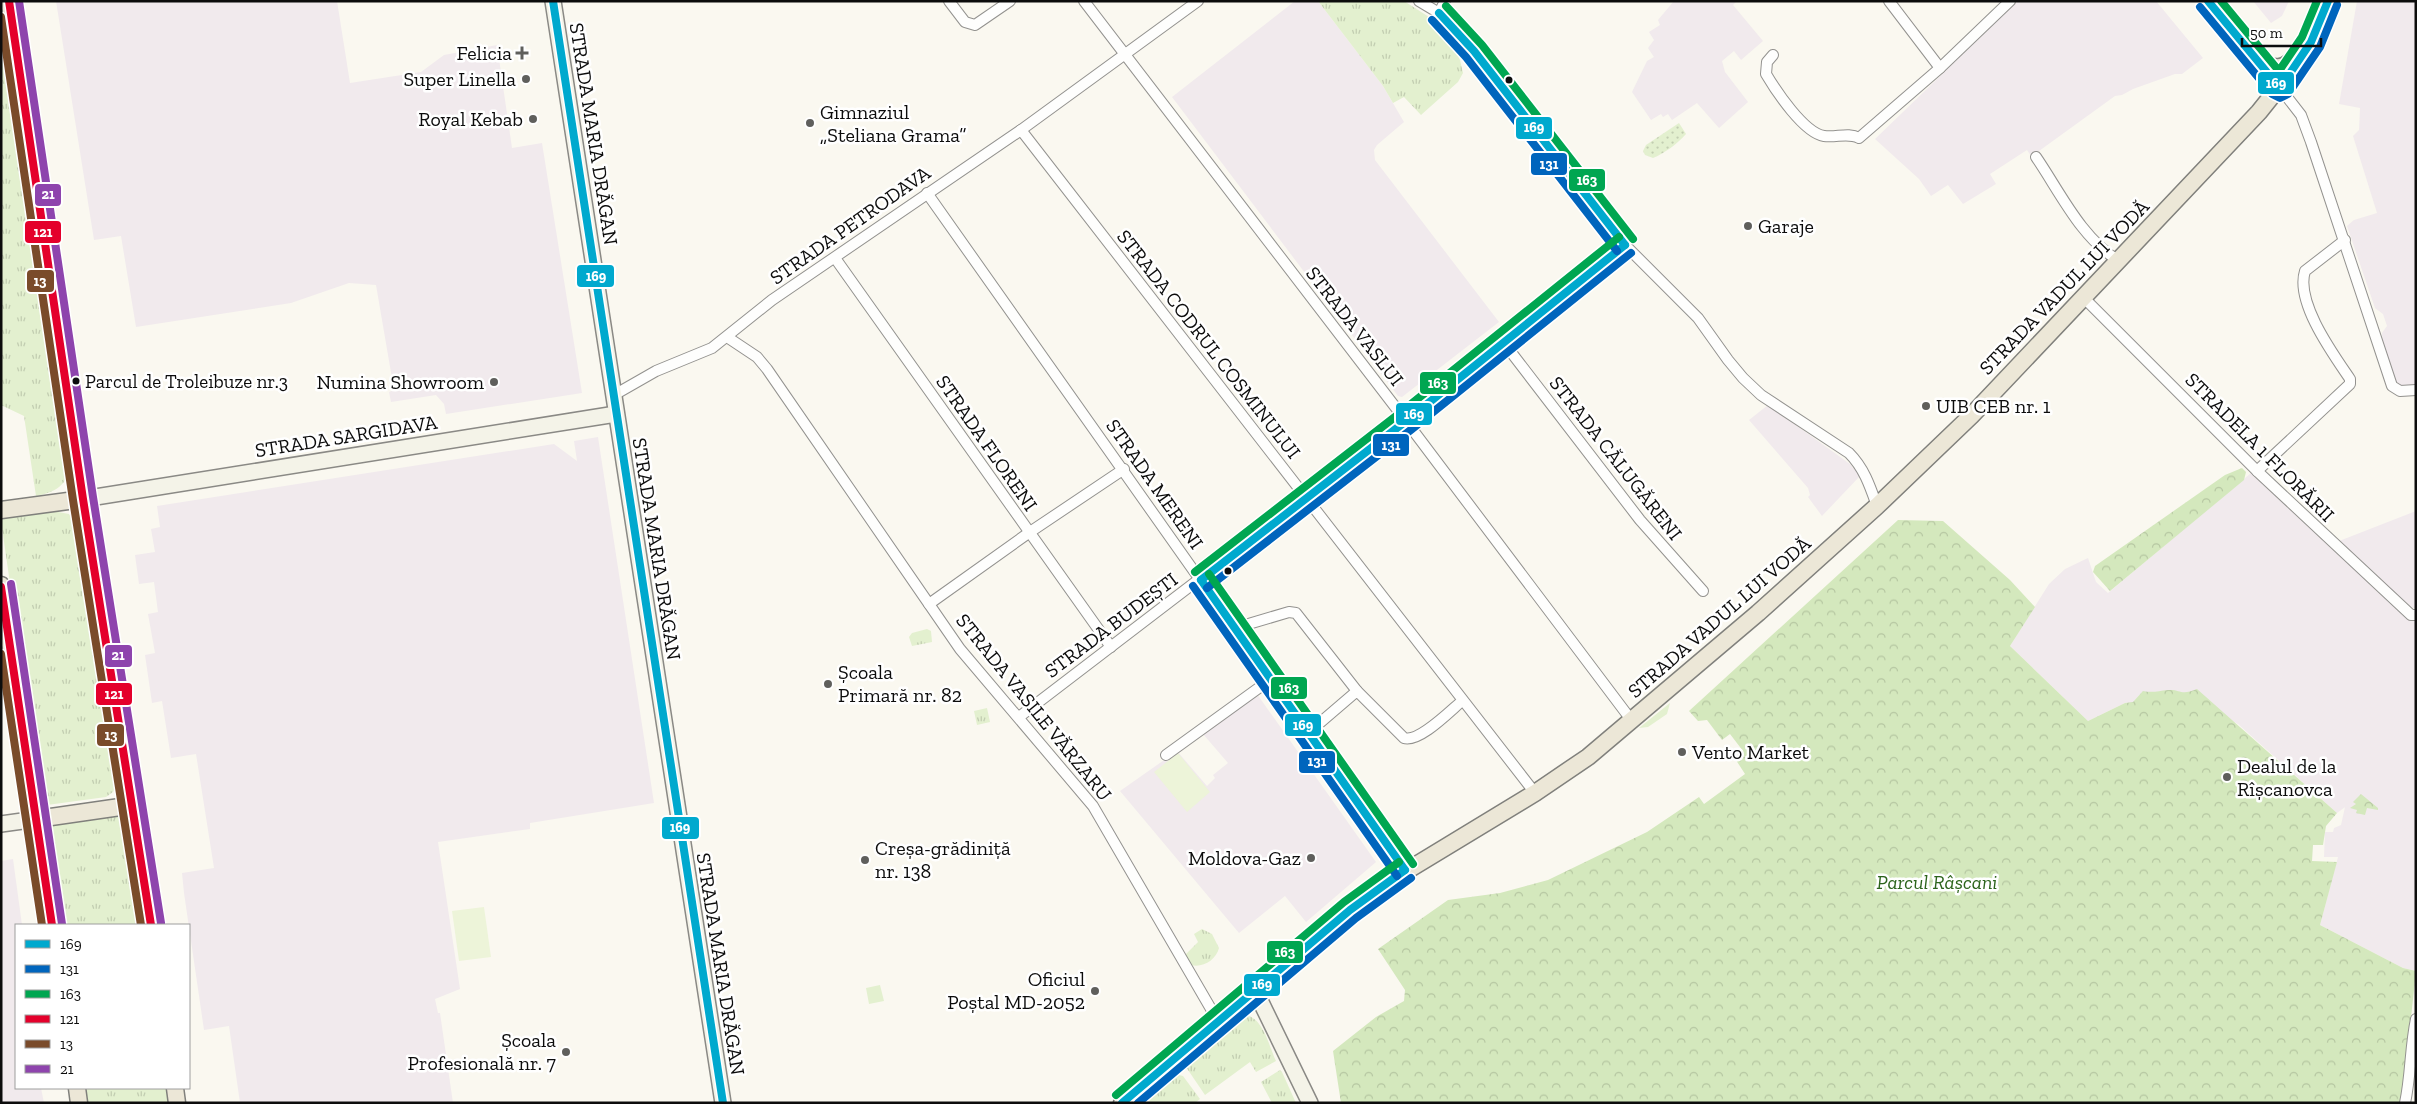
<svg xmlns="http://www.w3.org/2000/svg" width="2417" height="1104" font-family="'Zilla Slab',serif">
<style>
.industrial{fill:#f1eaed}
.grass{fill:url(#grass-tufts)}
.forest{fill:url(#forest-crowns)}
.garden{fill:url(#garden-dots)}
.pitch{fill:#edf4d9}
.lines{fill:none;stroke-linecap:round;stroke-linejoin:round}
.street-casing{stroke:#93928f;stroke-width:12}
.secondary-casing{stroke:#8a8985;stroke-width:18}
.primary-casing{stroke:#80807c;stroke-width:19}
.street{stroke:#fefefd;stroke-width:10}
.secondary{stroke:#f4f3e8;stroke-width:15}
.primary{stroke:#ece7d7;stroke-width:16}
.bus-1-casing{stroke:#fff;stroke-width:11}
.bus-2-casing{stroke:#fff;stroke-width:11}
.bus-3-casing{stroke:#fff;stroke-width:11}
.bus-4-casing{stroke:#fff;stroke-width:11}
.bus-5-casing{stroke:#fff;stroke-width:11}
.bus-6-casing{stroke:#fff;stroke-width:11}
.bus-1{stroke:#00a9ce;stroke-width:8}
.bus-2{stroke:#0065bd;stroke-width:8}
.bus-3{stroke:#00a651;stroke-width:8}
.bus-4{stroke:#e4002b;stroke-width:8}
.bus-5{stroke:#7a4b2a;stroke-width:8}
.bus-6{stroke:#8e44ad;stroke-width:8}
.poi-dot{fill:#5f5f5c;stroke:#fff;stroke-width:2}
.bus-dot{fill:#0c0c0c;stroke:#fff;stroke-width:2}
.labels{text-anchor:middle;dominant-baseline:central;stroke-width:5;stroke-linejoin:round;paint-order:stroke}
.bus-label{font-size:19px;fill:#0c0c0c;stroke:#fff;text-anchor:start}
.poi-label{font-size:20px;fill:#0c0c0c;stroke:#fff;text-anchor:end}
.street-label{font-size:20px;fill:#0c0c0c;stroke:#fff}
.park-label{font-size:20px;font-style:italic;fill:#2c641b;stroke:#fff}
.line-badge{stroke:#fff;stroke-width:2}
.badge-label{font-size:14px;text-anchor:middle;font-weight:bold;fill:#fff}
</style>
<defs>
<pattern id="grass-tufts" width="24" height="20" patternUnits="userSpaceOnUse" patternTransform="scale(1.25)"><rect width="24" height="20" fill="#e3f0cf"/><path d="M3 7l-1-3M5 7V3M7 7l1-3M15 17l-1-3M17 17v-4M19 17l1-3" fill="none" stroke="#c2cdb1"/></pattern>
<pattern id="forest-crowns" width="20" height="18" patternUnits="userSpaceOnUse" patternTransform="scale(1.25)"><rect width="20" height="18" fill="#d4e8bd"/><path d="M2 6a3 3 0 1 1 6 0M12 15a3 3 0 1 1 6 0" fill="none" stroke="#b5c6a1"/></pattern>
<pattern id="garden-dots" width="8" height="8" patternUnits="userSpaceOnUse" patternTransform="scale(1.25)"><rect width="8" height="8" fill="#e3f0cf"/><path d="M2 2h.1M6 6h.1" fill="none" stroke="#c2cdb1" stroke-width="1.8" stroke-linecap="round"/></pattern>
</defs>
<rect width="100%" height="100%" fill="#faf8f0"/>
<g class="industrial">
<path d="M56,1H337L350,83L421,72L444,55L497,45L512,148L542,143L582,393L446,414L444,404L436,395L391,402L389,392L394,390L376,285L349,283L291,303L136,327L121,236L94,240Z"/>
<path d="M1295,1H1318L1383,86L1404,122L1377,145L1374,150L1375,160L1499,322L1402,397L1398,396L1172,97Z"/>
<path d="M1674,1H1737L1733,5L1763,41L1741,60L1734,51L1722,61L1725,72L1748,102L1719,128L1697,103L1672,120L1668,114L1663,117L1661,114L1651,120L1632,92L1647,61L1654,57L1648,48L1654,40L1649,32L1660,25L1658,20Z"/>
<path d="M2018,1H2156L2203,58L2182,74H2175L2133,89L2122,95L2115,96L2039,151L2031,156L2027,150L1990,174L1996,184L1963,204L1948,185L1931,196L1919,179L1875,139Z"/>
<path d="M2253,1H2289L2282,16L2271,23Z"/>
<path d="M2357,1H2416V386L2412,387L2396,384L2383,347L2382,333L2387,326L2383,314L2375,308L2347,226L2354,220L2377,213L2353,136L2359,130L2360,108L2339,104Z"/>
<path d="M1768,405L1850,464L1860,476L1822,516L1808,497L1810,495L1808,488L1749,420Z"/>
<path d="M598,437L654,803L530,823V829L438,842L460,989L435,999L438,1013H440L453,1103H240L229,1026L204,1030L184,893L182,873L214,868L196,754L171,758L162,701L152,703L145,655L155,653L148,614L158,612L154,582L139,584L135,555L155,552L151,529L160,527L157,506L554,444L577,461L574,441Z"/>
<path d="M2251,473L2407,619H2416V971L2403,968L2320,925L2338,857H2324L2325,832H2333L2334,828L2341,825L2345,807L2348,805L2337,813L2238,724L2185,694L2169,690L2155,694L2143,692L2133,702L2125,703L2088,721L2010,646L2049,584L2065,569L2088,558L2096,582L2108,593Z"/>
<path d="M2416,511V608H2413L2334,543Z"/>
<path d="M1257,694L1376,862L1306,922L1285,896L1239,933L1120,791L1177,751L1207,786L1215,778L1213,775L1228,763L1203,734Z"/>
<path d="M13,859L22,925H16V1088H41L44,1103H1V861Z"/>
</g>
<g class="grass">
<path d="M1318,1H1404L1429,17L1446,33L1460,60L1463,73L1458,82L1421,115L1404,97L1393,103L1383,86Z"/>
<path d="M1,17L70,464C68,486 55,492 36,496L24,416L1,405Z"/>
<path d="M53,511L69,514L79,528L118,780L113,792L106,797L47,805L41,798L1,521L7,517Z"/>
<path d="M927,629L931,631L932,642L912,646L909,637L912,633Z"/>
<path d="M1670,703L1667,714L1648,727L1639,728Z"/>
<path d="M987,708L990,722L977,725L974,711Z"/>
<path d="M118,813L126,822L142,925H61L47,826Z"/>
<path d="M1202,929L1212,934L1219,948C1216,960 1203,968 1191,965L1185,955L1198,942L1194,934Z"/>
<path d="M880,985L884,1001L869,1004L866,988Z"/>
<path d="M1244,1015C1263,1016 1269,1046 1276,1061L1256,1072L1250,1062L1205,1095L1186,1067V1062L1238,1017Z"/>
<path d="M1280,1070L1282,1072L1296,1103H1272L1261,1082Z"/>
<path d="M1175,1074L1183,1076L1200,1099L1195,1103H1137L1167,1077Z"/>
<path d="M86,1088H166L169,1103H88Z"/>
</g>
<g class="forest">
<path d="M2242,468L2246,472L2244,480L2110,591L2093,572L2095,566L2225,475Z"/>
<path d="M1898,520L1943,521L2010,580L2035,607L2010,646L2088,721L2125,703L2133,702L2143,691C2153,693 2158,691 2168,690C2181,689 2180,696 2197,689L2337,813L2326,826L2323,845H2313L2312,861L2337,862L2320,925L2403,968L2416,971L2402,1103H1341L1333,1051L1376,1017L1404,1001L1405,990L1378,949L1448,900L1500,893L1548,880L1647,832L1699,797L1704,804L1745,774L1734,757L1743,751L1730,734L1722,740L1707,720L1698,721L1689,711Z"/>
<path d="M2361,794L2378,808V810L2367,808L2365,815L2356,813L2357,810L2350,808L2356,804L2353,802Z"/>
</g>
<path class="garden" d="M1679,123L1686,134C1677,144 1665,153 1653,158L1645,155L1643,151L1646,145Z"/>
<g class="pitch">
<path d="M1178,753L1210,792L1187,812L1154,772Z"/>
<path d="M484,907L491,957L459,961L452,911Z"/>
</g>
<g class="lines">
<g class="street-casing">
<g id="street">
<path d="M949,1L965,22L975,25L1010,1"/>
<path d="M1084,1L1406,421L1632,721"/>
<path d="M1419,1L1439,13L1474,51L1625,245L1698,318L1728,360L1743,378L1761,395L1849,453C1864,468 1870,486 1877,506"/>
<path d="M1889,1L1940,68"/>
<path d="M1439,13L1445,1"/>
<path d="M1773,55L1767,62L1766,74C1776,91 1804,133 1824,136C1836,138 1848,132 1859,138L1940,68L2010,1"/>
<path d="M2280,88L2301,115L2311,142L2392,386L2400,391L2416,390"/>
<path d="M1021,130L1535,793"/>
<path d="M2036,157C2060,192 2081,238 2119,261"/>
<path d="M927,193L1405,870"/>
<path d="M835,258L1111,647"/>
<path d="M2084,298L2257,471L2411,615H2416"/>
<path d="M727,337L757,357L767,369L960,649L1093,806L1218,1021"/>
<path d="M1504,343L1640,520L1703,591"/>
<path d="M614,395L656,371L712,348L772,300L1021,130L1198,1"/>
<path d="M2257,471L2350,384V379C2333,354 2295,302 2305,271L2345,240"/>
<path d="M929,604L1030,532L1124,469"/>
<path d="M1235,628L1289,612L1296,613L1357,691"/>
<path d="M1019,717L1406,421L1625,245"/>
<path d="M1308,733L1357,691L1404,738C1419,743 1450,711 1462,701"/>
<path d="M1166,755L1271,679"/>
<path d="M2405,1103C2411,1075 2410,1047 2416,1019"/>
</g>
</g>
<g class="secondary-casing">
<g id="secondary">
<path d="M553,1L723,1103"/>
<path d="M2208,1L2280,88"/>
<path d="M83,499L616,414"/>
<path d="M1,824L37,819"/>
<path d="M1255,990L1310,1103"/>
</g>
</g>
<g class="primary-casing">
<g id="primary">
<path d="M9,1L83,499L151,925"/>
<path d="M2256,59C2272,70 2286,72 2297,53"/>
<path d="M1,510L83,499"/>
<path d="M1,585L52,925"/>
<path d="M37,819L134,805"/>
<path d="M77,1088L79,1103"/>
<path d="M175,1088L177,1103"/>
<path d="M1122,1103L1375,890L1535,793L1588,757L1758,613L1877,506L1971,416L2259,112L2303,57L2328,1"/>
</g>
</g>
<use href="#street" class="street"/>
<use href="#secondary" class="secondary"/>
<use href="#primary" class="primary"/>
<g class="bus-1-casing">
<g id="bus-1">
<path d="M553,1L723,1103"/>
<path d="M2208,1L2280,88L2311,42L2328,1"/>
<path d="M1439,13L1474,51L1625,245"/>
<path d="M1201,580L1406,421L1625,245"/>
<path d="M1201,580L1405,870"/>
<path d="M1122,1103L1350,910L1405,870"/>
</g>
</g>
<g class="bus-2-casing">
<g id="bus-2">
<path d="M2200,7L2272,94L2280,98L2288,94L2320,47L2337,5"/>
<path d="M1432,20L1466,57L1617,251"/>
<path d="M1193,586L1397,876"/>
<path d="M1207,588L1412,429L1631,253"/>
<path d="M1138,1103L1356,918L1411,878"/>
</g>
</g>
<g class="bus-3-casing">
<g id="bus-3">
<path d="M2221,1L2279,71L2302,37L2317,1"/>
<path d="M1446,6L1482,45L1633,239"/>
<path d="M1195,572L1400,413L1619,237"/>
<path d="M1209,574L1413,864"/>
<path d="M1116,1095L1344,902L1399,862"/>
</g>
</g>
<g class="bus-4-casing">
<g id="bus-4">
<path d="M9,1L83,499L151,925"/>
<path d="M1,587L52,925"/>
</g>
</g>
<g class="bus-5-casing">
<g id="bus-5">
<path d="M1,17L73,500L141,925"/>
<path d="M1,654L42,925"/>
</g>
</g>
<g class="bus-6-casing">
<g id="bus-6">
<path d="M19,1L93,497L161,923"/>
<path d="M11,584L62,924"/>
</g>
</g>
<use href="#bus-1" class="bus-1"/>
<use href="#bus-2" class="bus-2"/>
<use href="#bus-3" class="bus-3"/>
<use href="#bus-4" class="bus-4"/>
<use href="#bus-5" class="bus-5"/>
<use href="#bus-6" class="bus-6"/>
</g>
<g class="poi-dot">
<path d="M519.5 45.5h5v5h5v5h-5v5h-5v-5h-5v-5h5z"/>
<circle cx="526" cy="79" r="5"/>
<circle cx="533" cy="119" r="5"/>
<circle cx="810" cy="123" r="5"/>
<circle cx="1748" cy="226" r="5"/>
<circle cx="494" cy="382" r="5"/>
<circle cx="1926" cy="406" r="5"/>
<circle cx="828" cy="684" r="5"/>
<circle cx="1682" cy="752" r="5"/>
<circle cx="2227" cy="777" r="5"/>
<circle cx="1311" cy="858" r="5"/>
<circle cx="865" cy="860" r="5"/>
<circle cx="1095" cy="991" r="5"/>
<circle cx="566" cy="1052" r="5"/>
</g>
<g class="bus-dot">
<circle cx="1509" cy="80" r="4.5"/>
<circle cx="76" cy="381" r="4.5"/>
<circle cx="1228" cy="571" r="4.5"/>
</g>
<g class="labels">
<g class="bus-label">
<text x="85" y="381">Parcul de Troleibuze nr.3</text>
</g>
<g class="poi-label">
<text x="512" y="53">Felicia</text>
<text x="516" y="79">Super Linella</text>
<text x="820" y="112" text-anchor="start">Gimnaziul<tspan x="820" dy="23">„Steliana Grama”</tspan></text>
<text x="523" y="119">Royal Kebab</text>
<text x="1758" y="226" text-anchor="start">Garaje</text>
<text x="484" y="382">Numina Showroom</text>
<text x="1936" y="406" text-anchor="start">UIB CEB nr. 1</text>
<text x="838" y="672" text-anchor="start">Școala<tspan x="838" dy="23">Primară nr. 82</tspan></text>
<text x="1692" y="752" text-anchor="start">Vento Market</text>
<text x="2237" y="766" text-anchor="start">Dealul de la<tspan x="2237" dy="23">Rîșcanovca</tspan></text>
<text x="875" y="848" text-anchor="start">Creșa-grădiniță<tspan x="875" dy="23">nr. 138</tspan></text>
<text x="1301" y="858">Moldova-Gaz</text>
<text x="1085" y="979">Oficiul<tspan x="1085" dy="23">Poștal MD-2052</tspan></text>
<text x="556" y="1040">Școala<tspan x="556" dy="23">Profesională nr. 7</tspan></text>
</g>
<g class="street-label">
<text transform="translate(594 134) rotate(81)">STRADA MARIA DRĂGAN</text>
<text transform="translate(850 225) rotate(-35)">STRADA PETRODAVA</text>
<text transform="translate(2064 287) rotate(-46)">STRADA VADUL LUI VODĂ</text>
<text transform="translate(1355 326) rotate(52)">STRADA VASLUI</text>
<text transform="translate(1209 344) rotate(52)">STRADA CODRUL COSMINULUI</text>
<text transform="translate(346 436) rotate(-9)">STRADA SARGIDAVA</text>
<text transform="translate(987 443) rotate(55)">STRADA FLORENI</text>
<text transform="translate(2260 447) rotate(45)">STRADELA 1 FLORĂRII</text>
<text transform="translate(1616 458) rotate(52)">STRADA CĂLUGĂRENI</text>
<text transform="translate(1155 484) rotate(55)">STRADA MERENI</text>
<text transform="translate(657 549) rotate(81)">STRADA MARIA DRĂGAN</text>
<text transform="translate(1719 617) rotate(-41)">STRADA VADUL LUI VODĂ</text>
<text transform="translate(1111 625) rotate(-37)">STRADA BUDEȘTI</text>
<text transform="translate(1034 707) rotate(51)">STRADA VASILE VĂRZARU</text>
<text transform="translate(721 964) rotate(81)">STRADA MARIA DRĂGAN</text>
</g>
<g class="park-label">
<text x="1937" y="882">Parcul Râșcani</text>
</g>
</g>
<g class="line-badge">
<rect x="2257" y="71" width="38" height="24" rx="5" fill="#00a9ce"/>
<rect x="1515" y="116" width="38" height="24" rx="5" fill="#00a9ce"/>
<rect x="1530" y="152" width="38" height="24" rx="5" fill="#0065bd"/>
<rect x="1568" y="168" width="38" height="24" rx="5" fill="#00a651"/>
<rect x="34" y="183" width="28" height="24" rx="5" fill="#8e44ad"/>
<rect x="24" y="220" width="38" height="24" rx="5" fill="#e4002b"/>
<rect x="576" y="264" width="39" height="24" rx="5" fill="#00a9ce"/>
<rect x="26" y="269" width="29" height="24" rx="5" fill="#7a4b2a"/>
<rect x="1419" y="371" width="38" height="24" rx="5" fill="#00a651"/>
<rect x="1395" y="402" width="38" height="24" rx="5" fill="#00a9ce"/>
<rect x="1372" y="433" width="38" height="24" rx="5" fill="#0065bd"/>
<rect x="104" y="644" width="29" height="24" rx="5" fill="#8e44ad"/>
<rect x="1270" y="676" width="38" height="24" rx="5" fill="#00a651"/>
<rect x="95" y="682" width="38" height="24" rx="5" fill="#e4002b"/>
<rect x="1284" y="713" width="38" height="24" rx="5" fill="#00a9ce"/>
<rect x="96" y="723" width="29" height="24" rx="5" fill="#7a4b2a"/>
<rect x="1298" y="750" width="38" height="24" rx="5" fill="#0065bd"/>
<rect x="661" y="816" width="39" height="24" rx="5" fill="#00a9ce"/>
<rect x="1266" y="940" width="38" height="24" rx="5" fill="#00a651"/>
<rect x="1243" y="973" width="38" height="24" rx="5" fill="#00a9ce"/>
</g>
<g class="badge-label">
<text x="2276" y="88">169</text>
<text x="1534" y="132">169</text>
<text x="1549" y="169">131</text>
<text x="1587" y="185">163</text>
<text x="48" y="199">21</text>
<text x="43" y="237">121</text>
<text x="596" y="281">169</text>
<text x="40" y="286">13</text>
<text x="1438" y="388">163</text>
<text x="1414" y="419">169</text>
<text x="1391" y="450">131</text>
<text x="118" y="660">21</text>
<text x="1289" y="693">163</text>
<text x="114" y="699">121</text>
<text x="1303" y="730">169</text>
<text x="111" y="740">13</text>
<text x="1317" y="766">131</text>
<text x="680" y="832">169</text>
<text x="1285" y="957">163</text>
<text x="1262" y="989">169</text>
</g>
<rect width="2417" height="1104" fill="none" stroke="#0c0c0c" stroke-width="5"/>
<rect x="15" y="924" width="175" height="165" fill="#ffffff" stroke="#9e9e9e"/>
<rect x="25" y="940" width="25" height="8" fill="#00a9ce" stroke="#9e9e9e"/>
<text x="60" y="949" font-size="15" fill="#0c0c0c">169</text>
<rect x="25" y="965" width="25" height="8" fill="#0065bd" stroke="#9e9e9e"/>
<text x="60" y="974" font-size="15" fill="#0c0c0c">131</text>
<rect x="25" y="990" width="25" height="8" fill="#00a651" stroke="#9e9e9e"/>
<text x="60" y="999" font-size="15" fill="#0c0c0c">163</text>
<rect x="25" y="1015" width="25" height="8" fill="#e4002b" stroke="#9e9e9e"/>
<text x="60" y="1024" font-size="15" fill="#0c0c0c">121</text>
<rect x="25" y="1040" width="25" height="8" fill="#7a4b2a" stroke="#9e9e9e"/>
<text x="60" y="1049" font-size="15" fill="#0c0c0c">13</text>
<rect x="25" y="1065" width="25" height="8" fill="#8e44ad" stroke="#9e9e9e"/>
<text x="60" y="1074" font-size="15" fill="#0c0c0c">21</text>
<path d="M2242 38v8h79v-8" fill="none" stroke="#0c0c0c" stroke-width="2.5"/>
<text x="2250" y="38" font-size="15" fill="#0c0c0c" stroke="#ffffff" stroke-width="4" paint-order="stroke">50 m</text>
</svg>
